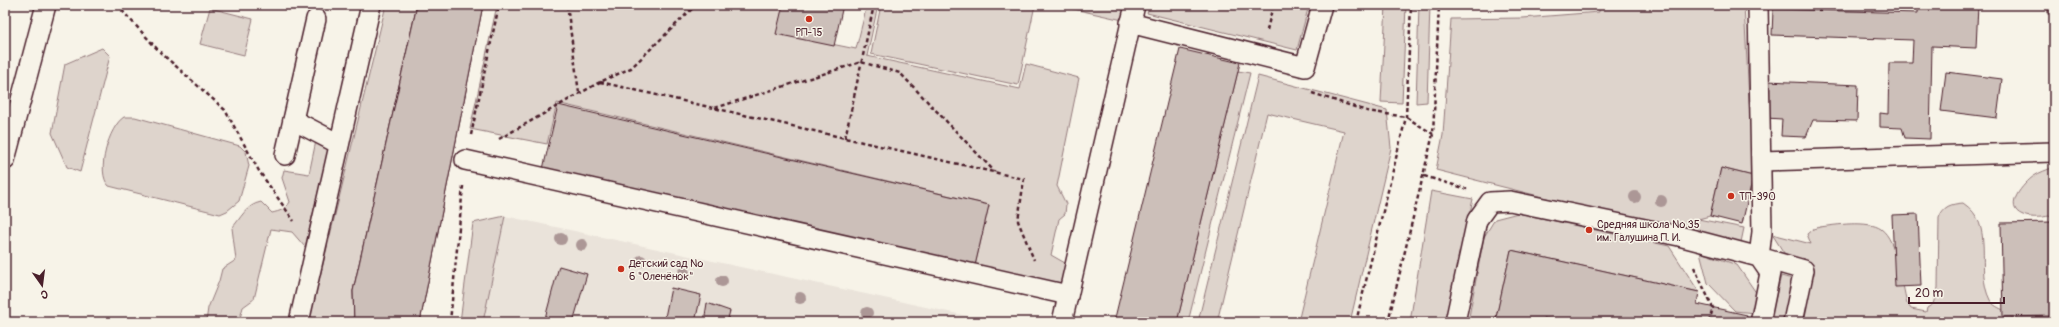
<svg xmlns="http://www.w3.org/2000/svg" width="2059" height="327" font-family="Pangolin,sans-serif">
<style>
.built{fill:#eae3da}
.green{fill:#ded4cc;stroke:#947a7c}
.building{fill:#ccbfb9;stroke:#4a1f2b}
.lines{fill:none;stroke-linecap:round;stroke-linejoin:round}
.service-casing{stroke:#4a1f2b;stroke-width:22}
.path{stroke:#4a1f2b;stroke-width:2.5;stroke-dasharray:4 3;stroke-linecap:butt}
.service{stroke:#f7f3e8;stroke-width:19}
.tree{fill:#ac9796}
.poi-dot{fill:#c8321e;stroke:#f7f3e8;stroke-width:1.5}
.labels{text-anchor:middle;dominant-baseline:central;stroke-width:3;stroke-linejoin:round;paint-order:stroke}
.poi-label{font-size:11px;fill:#4a1f2b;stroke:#f7f3e8;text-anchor:start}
</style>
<rect width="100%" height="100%" fill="#f7f3e8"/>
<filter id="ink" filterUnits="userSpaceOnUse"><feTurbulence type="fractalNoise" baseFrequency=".025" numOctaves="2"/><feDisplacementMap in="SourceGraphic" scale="8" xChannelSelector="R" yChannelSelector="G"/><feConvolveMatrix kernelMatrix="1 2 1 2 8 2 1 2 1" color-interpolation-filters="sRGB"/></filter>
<g filter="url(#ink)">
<path class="built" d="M505,216L990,321L483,322Z"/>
<g class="green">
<path d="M386,5H426L353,322H309Z"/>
<path d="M497,5H783L778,30L787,35L856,49L867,5H878L867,56L1020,89L1026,64L1079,78L1057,186L1066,204L1065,214L1059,219L1051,255L1065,263L1068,270L1061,290L974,270L989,205L557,103L547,144L470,129Z"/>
<path d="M881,5H1035L1018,85L871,54Z"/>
<path d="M1056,5H1126L1123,20Z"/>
<path d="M1150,5H1309L1297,50L1147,13Z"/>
<path d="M1386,5H1406L1402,103L1381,102Z"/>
<path d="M1419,5H1430L1427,102L1416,103Z"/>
<path d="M1599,5H1744L1753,176L1721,168L1710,216L1698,219L1744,228L1740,247L1436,170L1443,135L1451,19L1523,18L1599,12Z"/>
<path d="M210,8L253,19L244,55L200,44Z"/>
<path d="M102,48L110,56L80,172L67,167L52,133L65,64Z"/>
<path d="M1238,71L1250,73L1188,322H1177Z"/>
<path d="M1258,76L1387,110L1391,148L1350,322H1298L1344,131L1267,113L1217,322H1198Z"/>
<path d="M124,117H135L240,146L246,152L249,166L239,201L227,211L220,214L109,186C95,173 109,126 124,117Z"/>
<path d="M317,136L331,139L305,247L292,232L271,229L254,299L243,307L239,322H206L208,308L219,281L222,269L236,260L232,228C241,218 246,205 261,202L272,213C280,211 285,210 290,202L282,178L284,170L309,174Z"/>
<path d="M2054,167V215C2045,217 2032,219 2023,215C2002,207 2024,183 2034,176C2040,172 2047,170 2054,167Z"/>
<path d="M1431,191L1473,199L1446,322H1410Z"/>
<path d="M1963,203C1997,225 1974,269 1990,300C1993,306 2000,308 2005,311C2008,313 2011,318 2014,319C2026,323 2043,321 2054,318V322H1801L1813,267L1784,253L1772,234L1811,244L1807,234L1813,229L1820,227C1835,225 1868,220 1881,229C1897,240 1902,284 1907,303L1911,309L1926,312L1927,308L1933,304L1938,288L1939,218C1943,206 1951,204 1963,203Z"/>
<path d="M1518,213L1669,246L1699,292L1511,250L1495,322H1468L1484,237L1495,219Z"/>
<path d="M505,216L483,322H460L473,223Z"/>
<path d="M1700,252L1737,265L1757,294L1755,313L1735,311L1708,283Z"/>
<path d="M1781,276L1796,280L1785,322L1770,320Z"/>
</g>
<g class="building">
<path d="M417,5H483L420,322H354L353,291Z"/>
<path d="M417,5H483L420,322H354L353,291Z"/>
<path d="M783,5H843L834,46L776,34Z"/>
<path d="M1918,5H1978L1976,48L1932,46L1930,139L1905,138L1902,128L1880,127V113L1888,114L1889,63H1912L1913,40L1772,35L1773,9L1918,13Z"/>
<rect x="2048" y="5" width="6" height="9"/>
<path d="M1180,49L1240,63L1177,322H1114Z"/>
<path d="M1946,72L2002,79L1997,118L1941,111Z"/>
<path d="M1767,81L1858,85L1857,121L1813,120L1806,137L1781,136L1782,119L1766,118Z"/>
<path d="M558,105L989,205L974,270L543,169Z"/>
<path d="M1721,168L1753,176L1742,224L1710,216Z"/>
<path d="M1918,214L1921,286L1895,287L1892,215Z"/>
<path d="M2054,222V316L2003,317L2001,223Z"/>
<path d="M1511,250L1699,292L1697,304L1747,315L1746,322H1563L1544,318L1543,322H1495Z"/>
<path d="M559,266L587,274L573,322H544Z"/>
<path d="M671,288L701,295L695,322H664Z"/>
<path d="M707,303L730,311L727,322H704Z"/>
</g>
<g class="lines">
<g class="service-casing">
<g id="service">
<path d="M1758,5L1762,232L1759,257L1804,270L1793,322"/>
<path d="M1130,23L1305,67L1322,5"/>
<path d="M293,120L339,144"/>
<path d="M285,155L316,19"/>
<path d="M5,160L46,5"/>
<path d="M465,160L1068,295"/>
<path d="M1762,161L2054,152"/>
<path d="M299,322L371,5"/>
<path d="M1062,322L1135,5"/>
<path d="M1455,322L1477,220L1490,202L1510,201L1679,236L1759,257L1770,273L1761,318L1763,322"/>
</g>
</g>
<g class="path">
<path d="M117,5L160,52L225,110L259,171L294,221"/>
<path d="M567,5L579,93"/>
<path d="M1267,30L1273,5"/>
<path d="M600,82L1024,179L1018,221L1034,260"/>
<path d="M1312,93L1367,111L1406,117L1433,134"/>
<path d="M715,108L861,62L900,73L995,172"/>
<path d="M471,135L499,5"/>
<path d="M845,138L874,5"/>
<path d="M499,139L600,82L631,68L696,5"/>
<path d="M1424,176L1467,189"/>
<path d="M1694,267L1713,308L1709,322"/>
<path d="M450,322L463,186"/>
<path d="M1356,322L1406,117L1411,5"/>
<path d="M1388,322L1433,134L1439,5"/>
</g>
<use href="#service" class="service"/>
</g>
<g class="tree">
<circle cx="1635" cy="197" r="6"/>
<circle cx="1661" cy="201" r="6"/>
<circle cx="561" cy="239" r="6"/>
<circle cx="582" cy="245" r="6"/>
<circle cx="641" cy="261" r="6"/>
<circle cx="684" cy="273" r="6"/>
<circle cx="722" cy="281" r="6"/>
<circle cx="800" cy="298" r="6"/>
<circle cx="867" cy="313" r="6"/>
</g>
</g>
<g class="poi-dot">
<circle cx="809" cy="19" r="4"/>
<circle cx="1731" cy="196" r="4"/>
<circle cx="1589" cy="230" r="4"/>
<circle cx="621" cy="269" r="4"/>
</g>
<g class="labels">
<g class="poi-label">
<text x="809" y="32" text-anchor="middle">РП-15</text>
<text x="1739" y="196">ТП-390</text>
<text x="1597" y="224">Средняя школа № 35<tspan x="1597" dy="13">им. Галушина П. И.</tspan></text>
<text x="629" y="263">Детский сад №<tspan x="629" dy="13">6 "Оленёнок"</tspan></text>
</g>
</g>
<rect width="2059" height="327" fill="none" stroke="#f7f3e8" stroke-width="20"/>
<rect x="10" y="10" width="2039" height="307" fill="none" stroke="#4a1f2b" stroke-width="1.5" filter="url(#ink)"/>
<g transform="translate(42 285) rotate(166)" stroke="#f7f3e8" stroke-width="3" paint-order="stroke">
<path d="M0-3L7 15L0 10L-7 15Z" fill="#4a1f2b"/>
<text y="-6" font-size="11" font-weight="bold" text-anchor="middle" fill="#4a1f2b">С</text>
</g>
<path d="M1909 297v6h95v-6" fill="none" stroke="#4a1f2b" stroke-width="2"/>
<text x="1915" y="297" font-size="12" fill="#4a1f2b" stroke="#f7f3e8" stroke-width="3" paint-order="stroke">20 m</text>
</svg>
